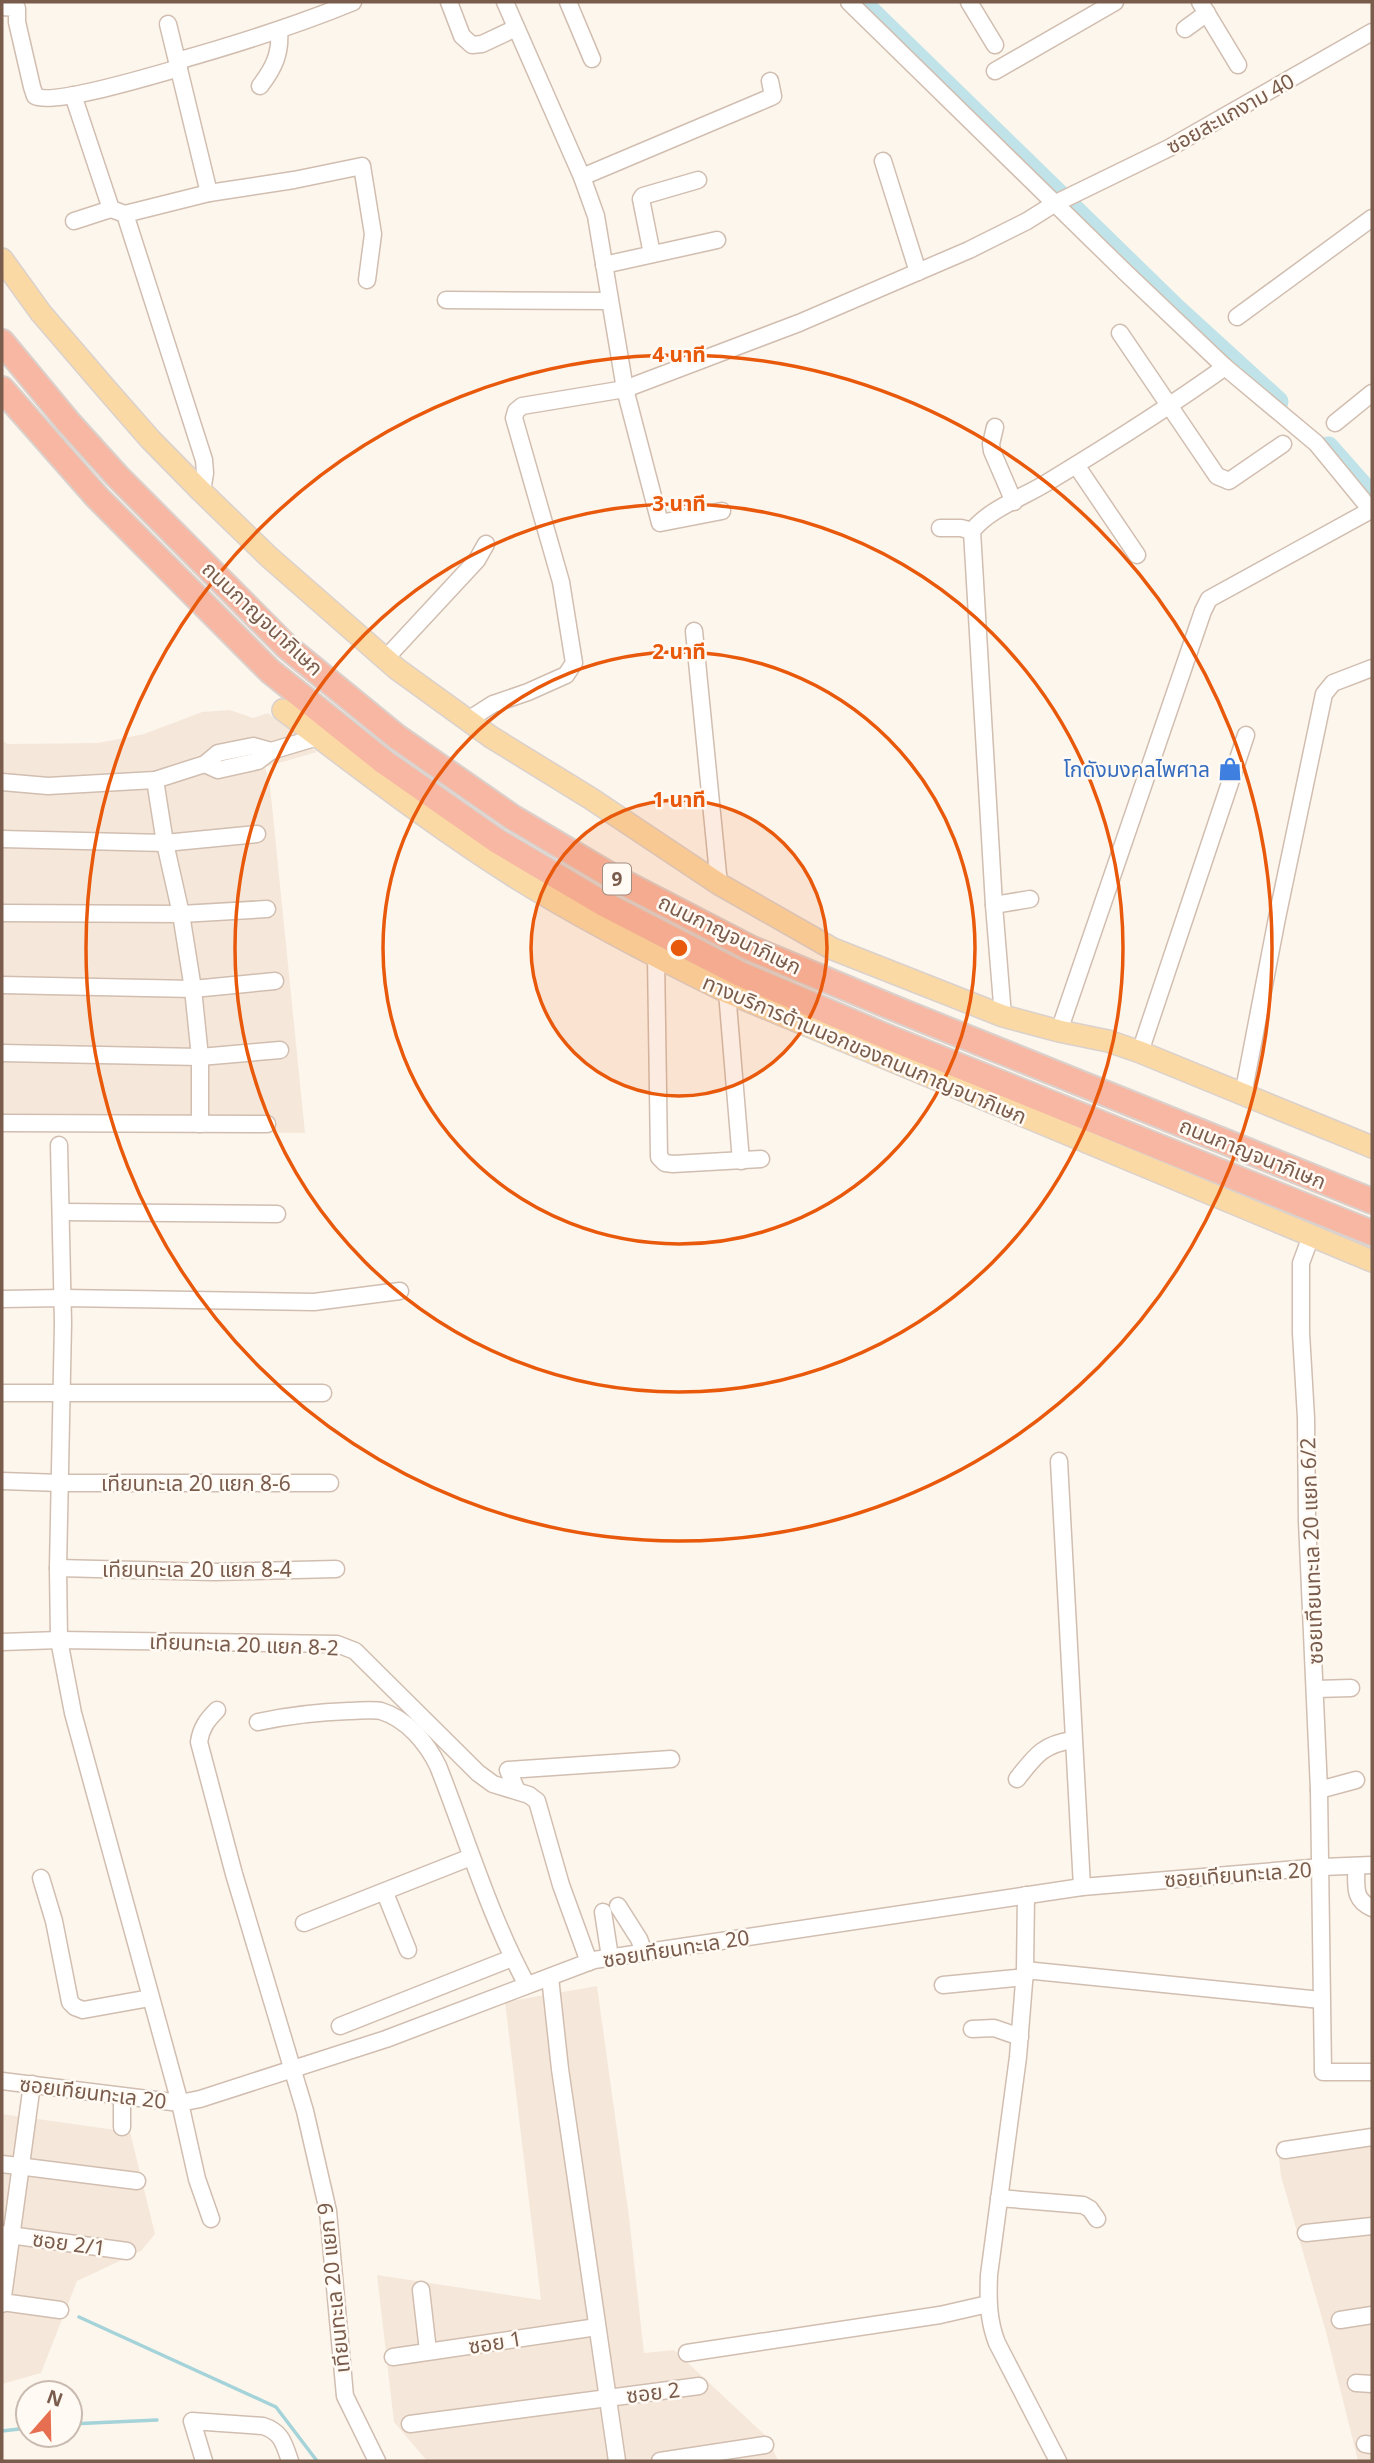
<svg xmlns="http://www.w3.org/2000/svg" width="1374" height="2463" font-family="'Noto Sans','Noto Sans Thai',sans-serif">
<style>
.residential{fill:#f5e8da}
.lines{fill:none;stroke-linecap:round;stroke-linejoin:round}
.stream{stroke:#a5d3da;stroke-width:3.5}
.river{stroke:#bfe3e8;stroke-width:23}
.minor-casing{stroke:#d1beb0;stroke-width:19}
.major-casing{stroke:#dad1cd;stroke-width:24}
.highway-casing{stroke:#dad1cd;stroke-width:28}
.minor{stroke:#fff;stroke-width:16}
.major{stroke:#fbd9a5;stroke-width:21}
.highway{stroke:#f7b7a3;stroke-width:24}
.ring{fill:none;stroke:#e8590c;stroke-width:3.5}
.labels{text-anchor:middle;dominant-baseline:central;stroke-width:5;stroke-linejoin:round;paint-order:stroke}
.shield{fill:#fffaf3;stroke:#a28b7f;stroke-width:2}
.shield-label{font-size:19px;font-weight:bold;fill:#7a5c4d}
.street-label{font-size:21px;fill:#7a5c4d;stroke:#fffaf3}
.shop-label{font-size:21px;fill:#366cbe;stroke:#fffaf3;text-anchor:end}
.centre{fill:#e8590c;stroke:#fffaf3;stroke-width:3.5}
.ring-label{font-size:21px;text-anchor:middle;font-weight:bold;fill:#e8590c;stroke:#fffaf3;stroke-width:5;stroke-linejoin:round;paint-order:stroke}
</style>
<rect width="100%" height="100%" fill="#fdf6ec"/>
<g class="residential">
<path d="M230,710L253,718L268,713L317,752L265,767L270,786L305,1133L2,1129V741L8,744L98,743L144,734L202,712Z"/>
<path d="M597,1986L629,2217L644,2353L674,2350L769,2439L778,2461H427L394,2422L377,2275L541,2300L505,2002Z"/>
<path d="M2,2114L130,2132L155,2234L141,2251L77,2281L41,2373L2,2384Z"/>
<path d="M1372,2129V2461H1358L1326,2332L1281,2176L1277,2142Z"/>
</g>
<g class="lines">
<g class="stream">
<path d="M79,2317L276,2407L317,2461"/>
<path d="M70,2424L157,2420"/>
<path d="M2,2431L28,2428"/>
</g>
<g class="river">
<path d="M867,9L1175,309L1277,402"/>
<path d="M1328,448L1372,498"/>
</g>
<g class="minor-casing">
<g id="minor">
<path d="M449,2L462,36L472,45L482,44L516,28"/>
<path d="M505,2L582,177L596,216L625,389L660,523L722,511"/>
<path d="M568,2L592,59"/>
<path d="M849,2L1126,273L1225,367L1316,443L1371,510L1209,599L1203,611L1059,1031"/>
<path d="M969,2L995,45"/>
<path d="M1200,2L1238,65"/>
<path d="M2,7L17,8V22L32,87L35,96C53,106 154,75 179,68"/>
<path d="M168,24L177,61"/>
<path d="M1185,29L1207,13"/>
<path d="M995,71L1115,2"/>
<path d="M260,86C274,68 281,53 279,30"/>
<path d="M73,95L111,209L125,214"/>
<path d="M883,161L918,272"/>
<path d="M582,177L769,98L773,96L770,81"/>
<path d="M209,193L177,61C237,44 295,26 353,2"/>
<path d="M74,221L111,209"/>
<path d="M652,254L641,199L643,196L698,180"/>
<path d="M604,265L717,240"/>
<path d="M446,300L609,301"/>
<path d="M1237,317L1372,218"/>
<path d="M1120,333L1217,476L1229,481L1283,444"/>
<path d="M1335,423L1372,393"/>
<path d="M995,427L991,444L992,451L1014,502"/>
<path d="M1076,465L1137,555"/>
<path d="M202,492L205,473L204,460L125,214L209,193L294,180L362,166L373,234L367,280"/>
<path d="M940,528H961L972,531"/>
<path d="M694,631L719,884"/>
<path d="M386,658L477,560L486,544"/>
<path d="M468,720L493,704L528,692L566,675L574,663L561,582L514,418L516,411L522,406L625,389L799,323L969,250L1027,221L1054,204L1169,148L1372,32"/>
<path d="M205,764L218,770L258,761L271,751L318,737"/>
<path d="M155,780L165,843L181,914L193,989L200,1057V1124"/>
<path d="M2,782L48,786L155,780L205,764L218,753L253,746L271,751"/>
<path d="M2,839L165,843L257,834"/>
<path d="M994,905L1030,899"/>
<path d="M2,913L181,914L267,909"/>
<path d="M656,957L659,1157L665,1163L673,1164L761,1159"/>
<path d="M2,985L193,989L275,981"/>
<path d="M727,992L741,1161"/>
<path d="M1003,1016L994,905L972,531C989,509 1024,497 1048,482C1109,445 1168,408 1225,367"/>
<path d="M1140,1052L1246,735"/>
<path d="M2,1053L200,1057L280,1050"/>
<path d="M1243,1095L1277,918L1324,694L1333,683L1372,668"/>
<path d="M2,1123L267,1124"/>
<path d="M59,1145L63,1323L58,1568L59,1640L73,1713L180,2103L197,2179L211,2219"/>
<path d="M62,1212L277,1214"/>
<path d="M1311,1236L1301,1263V1333L1306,1418L1307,1521L1319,1790L1323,2072H1372"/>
<path d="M2,1299L63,1298L314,1302L400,1291"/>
<path d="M2,1393H323"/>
<path d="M1059,1461L1082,1887"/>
<path d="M2,1481L61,1483H330"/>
<path d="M58,1568L214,1572L336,1569"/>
<path d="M2,1642L59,1640L337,1644L355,1651L478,1773L493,1784L529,1795L537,1801L561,1885L589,1962"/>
<path d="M1316,1689L1351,1688"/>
<path d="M217,1710C207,1720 201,1728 199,1742L234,1874L305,2111L328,2211L345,2396L377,2461"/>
<path d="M258,1722C291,1715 315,1712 349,1711C359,1711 372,1709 381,1711C407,1719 427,1743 438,1766C467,1839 489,1915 527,1985"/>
<path d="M1017,1779C1035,1756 1043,1744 1073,1740"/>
<path d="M1319,1790L1356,1780"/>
<path d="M517,1791L508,1770L671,1759"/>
<path d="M1356,1866C1357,1885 1352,1899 1372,1908"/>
<path d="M41,1878L54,1921L70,2002L75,2007L83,2010L150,1998"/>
<path d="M385,1893L408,1950"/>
<path d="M1026,1895L1025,1970L1018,2057L989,2275C988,2299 988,2320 997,2343L1058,2461"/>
<path d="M618,1906L639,1939L644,1952"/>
<path d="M603,1912L610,1957"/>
<path d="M304,1923L471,1857"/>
<path d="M1025,1970L1321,2000"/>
<path d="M550,1977L560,2069L617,2461"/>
<path d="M943,1985L1025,1977"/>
<path d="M340,2026L512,1958"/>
<path d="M972,2029L994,2028L1020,2037"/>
<path d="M2,2081L180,2103L200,2099L386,2039L594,1960L1082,1887L1322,1867L1372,1865"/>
<path d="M122,2127V2097"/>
<path d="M1285,2150L1372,2137"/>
<path d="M2,2164L137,2181"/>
<path d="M999,2198L1083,2205L1090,2209L1097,2219"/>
<path d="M1306,2233L1372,2226"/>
<path d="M2,2234L127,2251"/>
<path d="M421,2290L428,2351"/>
<path d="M2,2302L60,2310"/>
<path d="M2,2304L32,2084"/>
<path d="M1340,2320L1372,2315"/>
<path d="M687,2353L940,2315L988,2304"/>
<path d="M393,2357L597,2327"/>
<path d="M1356,2383L1372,2384"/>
<path d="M410,2424L699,2386"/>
<path d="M1365,2444L1372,2445"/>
<path d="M204,2461L192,2421L263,2426C282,2432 284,2444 290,2461"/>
<path d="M660,2461L765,2445"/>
</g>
</g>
<g class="major-casing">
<g id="major">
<path d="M2,259L41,313L108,391L150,439L202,492L269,557L397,669L491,737L590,798L719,884L833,949L1003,1016L1059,1031L1108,1041L1140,1052L1372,1147"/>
<path d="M283,710C358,767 433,825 512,875C582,919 654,956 727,992L1372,1261"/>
</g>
</g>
<g class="highway-casing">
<g id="highway">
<path d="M2,342L69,423L117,476L287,647L397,737L512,817L615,878L750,948L896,1009L1372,1201"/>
<path d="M2,389L97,497L270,671L384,762L497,841L602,903L740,974L885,1036L1372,1233"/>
</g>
</g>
<use href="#minor" class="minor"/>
<use href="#major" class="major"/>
<use href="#highway" class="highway"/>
</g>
<circle cx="679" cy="948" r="148" fill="#e8590c" fill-opacity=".12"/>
<g class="ring">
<circle cx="679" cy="948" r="148"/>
<circle cx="679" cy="948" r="296"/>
<circle cx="679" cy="948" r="444"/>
<circle cx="679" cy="948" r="593"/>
</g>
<defs>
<g id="shop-bare" transform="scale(1.89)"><path d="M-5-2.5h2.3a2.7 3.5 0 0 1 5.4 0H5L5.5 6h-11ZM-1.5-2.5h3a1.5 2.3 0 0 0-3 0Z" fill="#3f7fe0" stroke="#fffaf3" stroke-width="2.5" paint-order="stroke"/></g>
</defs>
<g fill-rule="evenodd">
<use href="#shop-bare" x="1230" y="769"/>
</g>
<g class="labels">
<rect class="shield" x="603" y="863.5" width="28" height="31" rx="5"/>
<g class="shield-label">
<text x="617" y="879">9</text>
</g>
<g class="street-label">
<text transform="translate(1230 113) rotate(-29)">ซอยสะแกงาม 40</text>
<text transform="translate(263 618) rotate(43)">ถนนกาญจนาภิเษก</text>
<text transform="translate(730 934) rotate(26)">ถนนกาญจนาภิเษก</text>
<text transform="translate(865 1049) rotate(23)">ทางบริการด้านนอกของถนนกาญจนาภิเษก</text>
<text transform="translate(1253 1153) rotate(22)">ถนนกาญจนาภิเษก</text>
<text x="196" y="1483">เทียนทะเล 20 แยก 8-6</text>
<text transform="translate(1311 1551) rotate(-92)">ซอยเทียนทะเล 20 แยก 6/2</text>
<text x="197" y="1569">เทียนทะเล 20 แยก 8-4</text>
<text transform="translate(244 1644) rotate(2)">เทียนทะเล 20 แยก 8-2</text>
<text transform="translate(1238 1874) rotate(-4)">ซอยเทียนทะเล 20</text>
<text transform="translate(676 1948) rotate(-9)">ซอยเทียนทะเล 20</text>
<text transform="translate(93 2092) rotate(7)">ซอยเทียนทะเล 20</text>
<text transform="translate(69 2243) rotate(8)">ซอย 2/1</text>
<text transform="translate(333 2288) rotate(-96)">เทียนทะเล 20 แยก 9</text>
<text transform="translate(495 2342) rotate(-9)">ซอย 1</text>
<text transform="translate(653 2392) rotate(-7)">ซอย 2</text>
</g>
<g class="shop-label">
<text x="1210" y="769">โกดังมงคลไพศาล</text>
</g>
</g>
<circle cx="679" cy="948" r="10" class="centre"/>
<g class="ring-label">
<text x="679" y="362">4 นาที</text>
<text x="679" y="511">3 นาที</text>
<text x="679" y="659">2 นาที</text>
<text x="679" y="807">1 นาที</text>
</g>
<rect width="1374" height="2463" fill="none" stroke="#7a5c4d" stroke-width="7"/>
<g transform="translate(49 2414) rotate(20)"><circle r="33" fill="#fffaf3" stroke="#cabbb1" stroke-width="2"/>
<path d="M0-5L12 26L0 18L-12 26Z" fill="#e76f51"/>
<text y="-10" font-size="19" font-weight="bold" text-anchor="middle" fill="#7a5c4d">N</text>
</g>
</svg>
